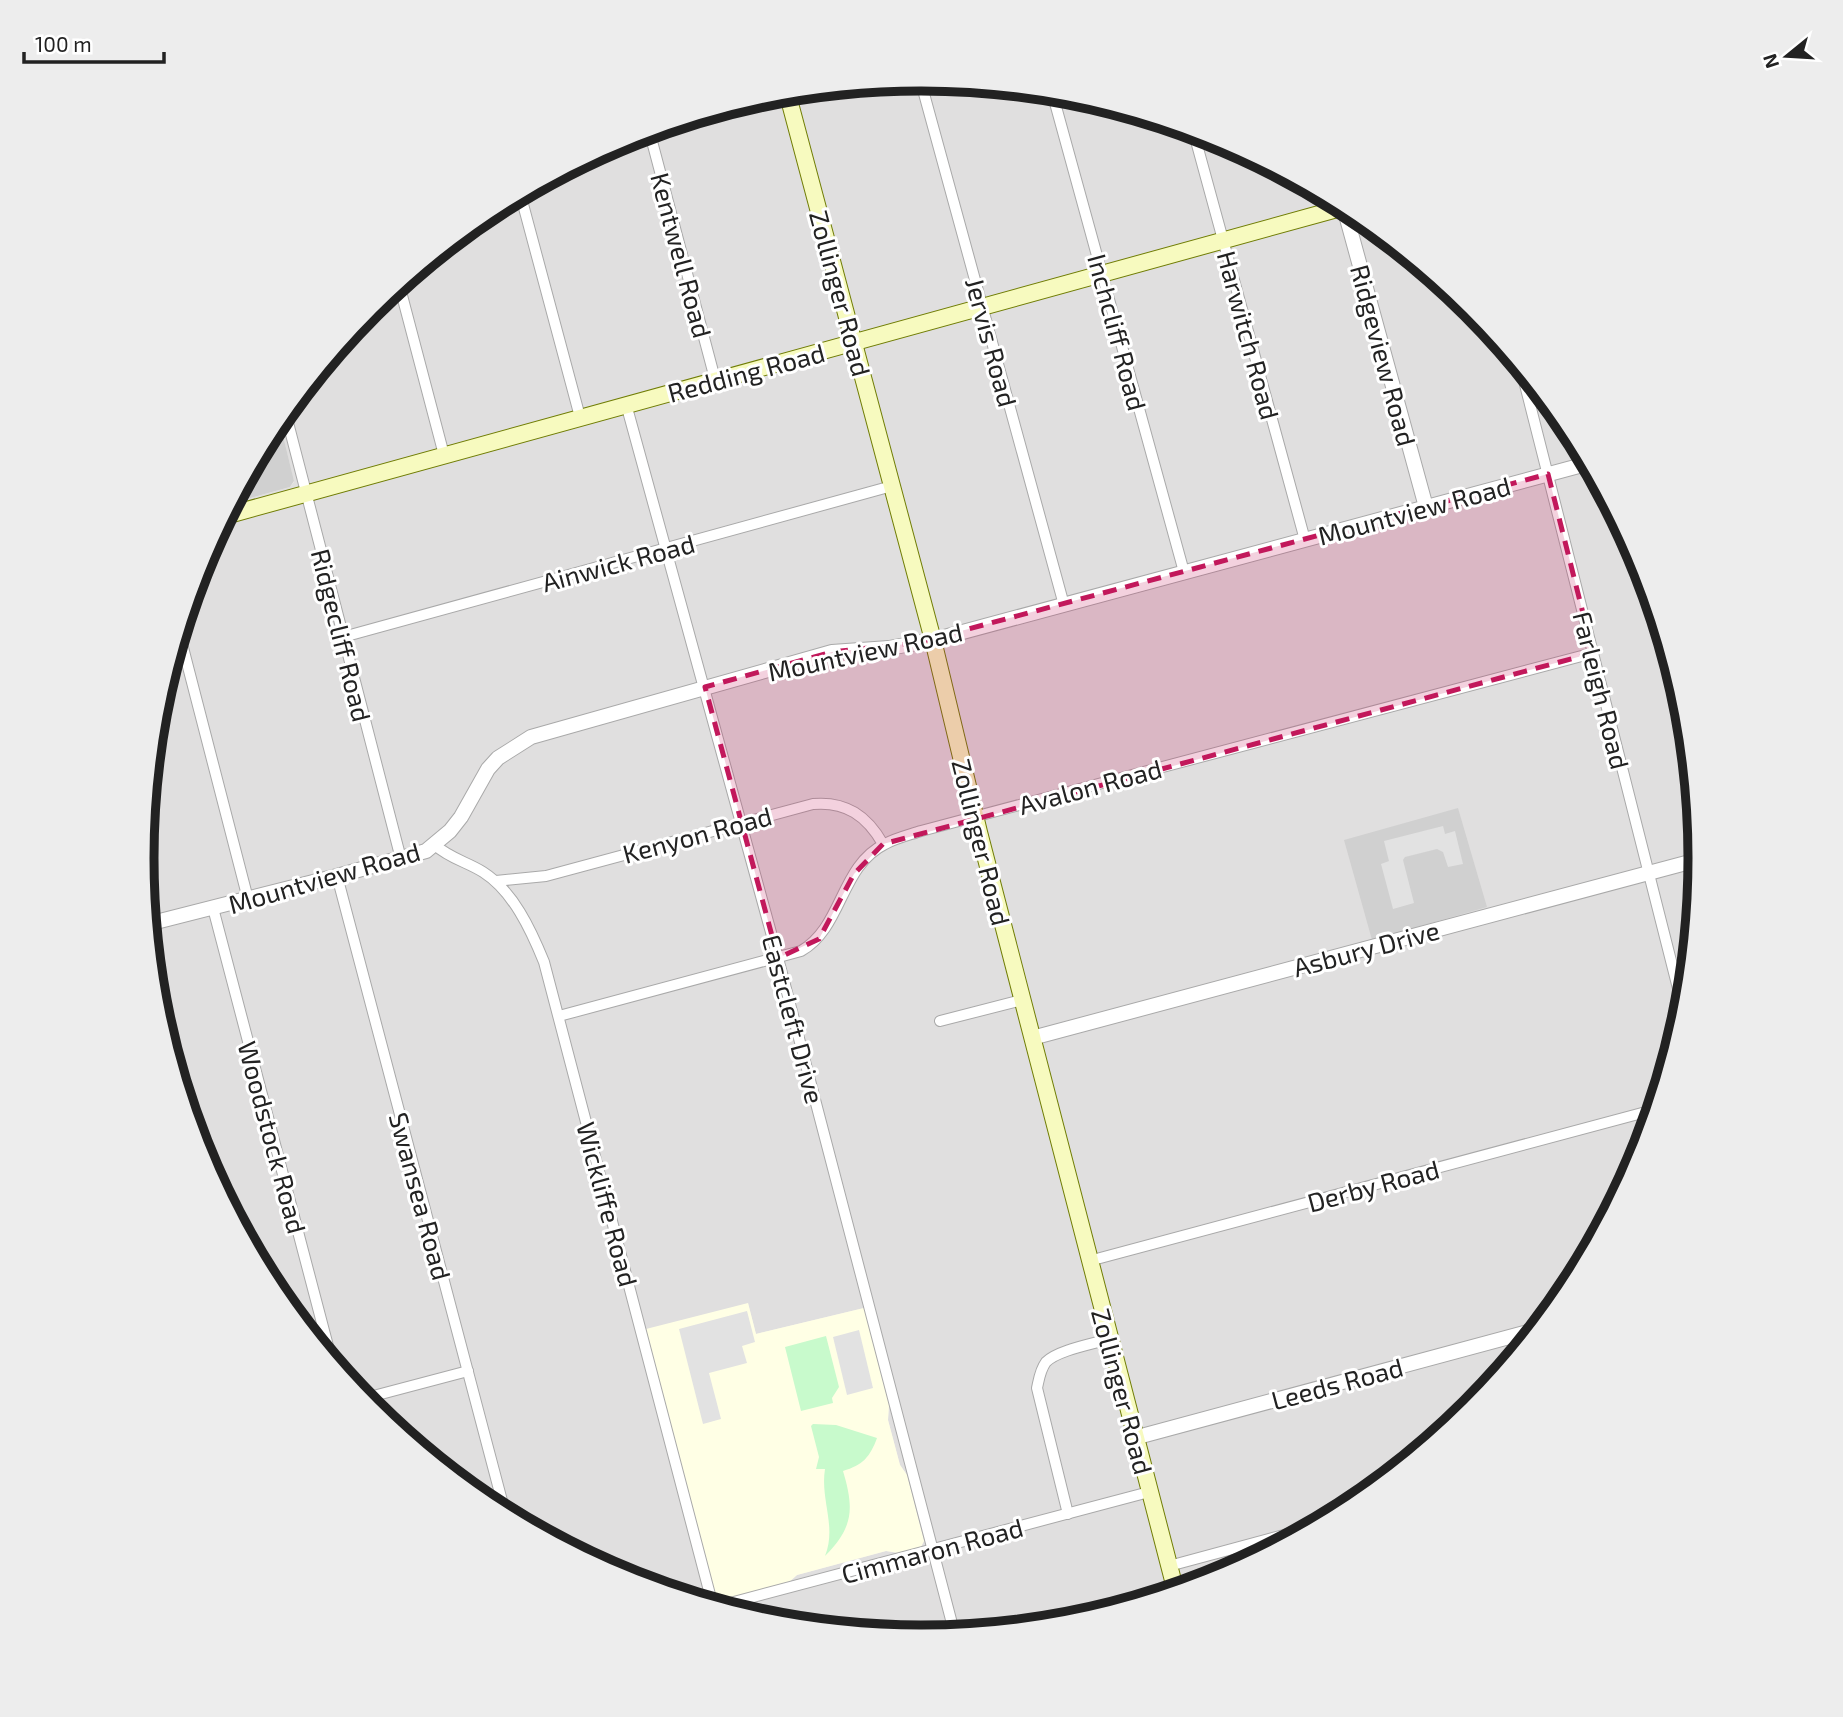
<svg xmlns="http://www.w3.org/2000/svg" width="1843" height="1717" font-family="'Exo 2',sans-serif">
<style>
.residential{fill:#e0dfdf;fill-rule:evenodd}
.education{fill:#ffffe5}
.religious{fill:#d0d0d0}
.park{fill:#c8facc}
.parking{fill:#e2e2e2}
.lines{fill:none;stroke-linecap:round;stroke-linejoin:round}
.minor-casing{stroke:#a9a9a9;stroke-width:12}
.tertiary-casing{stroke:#a9a9a9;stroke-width:16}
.secondary-casing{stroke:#707d05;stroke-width:18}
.minor{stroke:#fff;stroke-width:10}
.tertiary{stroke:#fff;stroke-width:14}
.secondary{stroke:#f7fabf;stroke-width:16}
.marked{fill:#c2185b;fill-opacity:0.2;stroke:#c2185b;stroke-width:5;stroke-dasharray:14 9;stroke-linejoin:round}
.labels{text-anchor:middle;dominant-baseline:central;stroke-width:6;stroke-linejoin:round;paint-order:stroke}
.street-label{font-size:26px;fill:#222;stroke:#fff}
.rim{fill:none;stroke:#222;stroke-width:9}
</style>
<rect width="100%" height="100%" fill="#f2efe9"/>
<path class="residential" d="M922,79L1074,94L1220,138L1355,210L1473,307L1570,426L1642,560L1686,707L1701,859L1686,1011L1642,1157L1570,1292L1473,1410L1354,1507L1220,1579L1073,1623L921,1638L769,1623L623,1579L488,1507L370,1410L273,1291L201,1157L157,1010L142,858L157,706L201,560L232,503L290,487L294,482L279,419L370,307L489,210L623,138L770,94ZM748,1303L756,1334L864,1308L889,1404L888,1420L900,1465L907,1475L924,1541L920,1547L899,1553L886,1551L797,1575L788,1583L719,1600Z"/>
<path class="education" d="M748,1303L756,1334L864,1308L889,1405L888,1420L900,1465L907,1475L924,1541L921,1547L899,1553L886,1551L797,1575L788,1583L719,1600L714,1595L646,1329Z"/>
<g class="religious">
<path d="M279,419L294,481L290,487L232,503Z"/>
<path d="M1458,808L1487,907L1372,940L1344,840Z"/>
</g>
<g class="park">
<path d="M826,1336L839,1387L832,1398L833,1403L801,1411L785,1347Z"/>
<path d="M813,1424L836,1425L877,1438C870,1457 863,1465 843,1471C854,1508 854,1527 825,1556C837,1526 820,1500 825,1469H816L819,1457L811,1426Z"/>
</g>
<g class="parking">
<path d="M1443,826L1445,834L1455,831L1463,864L1448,867L1443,852L1437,849L1405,857L1403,860L1414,903L1393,909L1381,864L1389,861L1384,841Z"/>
<path d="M747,1311L755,1342L742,1346L747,1363L709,1373L721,1419L703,1424L679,1329Z"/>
<path d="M859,1330L873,1388L847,1395L833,1337Z"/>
</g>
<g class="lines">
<g class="minor-casing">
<g id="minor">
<path d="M920,79L1064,605"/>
<path d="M1052,92L1184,572"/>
<path d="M649,130L715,379"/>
<path d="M1193,130L1305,540"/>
<path d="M520,193L580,417"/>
<path d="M399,284L444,455"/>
<path d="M1520,365L1685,1016"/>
<path d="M626,404L778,958L955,1635"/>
<path d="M285,411L401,859"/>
<path d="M179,632L248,899"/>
<path d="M343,637L892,486"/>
<path d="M435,845C449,858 467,862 483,872C513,891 531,930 544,962L713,1606"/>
<path d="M337,876L506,1516"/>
<path d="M496,881L546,876L813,804C846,801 867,816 883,844"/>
<path d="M213,908L333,1365"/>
<path d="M559,1016L801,951C843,927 840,866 885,844C896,838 909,835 921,831L1593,653"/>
<path d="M940,1021L1022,1000"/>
<path d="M1089,1261L1657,1109"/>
<path d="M362,1399L468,1371"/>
<path d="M1068,1514L1037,1388C1039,1379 1040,1370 1046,1362C1058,1350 1093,1344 1109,1339"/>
<path d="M1169,1566L1321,1525"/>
<path d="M715,1607L1149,1492"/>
</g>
</g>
<g class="tertiary-casing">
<g id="tertiary">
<path d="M1343,204L1426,507"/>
<path d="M148,924L337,876L426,851L450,831L461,817L488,769L498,758L531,737L832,652L889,648L933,640L1590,463"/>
<path d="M1032,1038L1701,859"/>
<path d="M1134,1438L1539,1329"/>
</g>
</g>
<g class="secondary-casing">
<g id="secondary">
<path d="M787,92L933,640L979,832L1176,1592"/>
<path d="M225,516L1348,206"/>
</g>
</g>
<use href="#minor" class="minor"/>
<use href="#tertiary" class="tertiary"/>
<use href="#secondary" class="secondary"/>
</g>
<path class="marked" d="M1548,474L1593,653L883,844L854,874L819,939L778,958L705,687L832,652L916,643Z"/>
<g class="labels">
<g class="street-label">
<text transform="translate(682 255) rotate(75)">Kentwell Road</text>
<text transform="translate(841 293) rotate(75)">Zollinger Road</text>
<text transform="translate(1118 332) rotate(75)">Inchcliff Road</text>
<text transform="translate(1249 335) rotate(75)">Harwitch Road</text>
<text transform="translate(992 342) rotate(75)">Jervis Road</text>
<text transform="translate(1384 355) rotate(75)">Ridgeview Road</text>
<text transform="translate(746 372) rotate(-15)">Redding Road</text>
<text transform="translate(1414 510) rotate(-15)">Mountview Road</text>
<text transform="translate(618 562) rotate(-15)">Ainwick Road</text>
<text transform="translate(342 635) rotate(76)">Ridgecliff Road</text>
<text transform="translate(865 651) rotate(-12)">Mountview Road</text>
<text transform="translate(1602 690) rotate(76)">Farleigh Road</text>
<text transform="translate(1090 786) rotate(-15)">Avalon Road</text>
<text transform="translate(697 834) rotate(-15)">Kenyon Road</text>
<text transform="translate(982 842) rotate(76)">Zollinger Road</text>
<text transform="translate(324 877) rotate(-16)">Mountview Road</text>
<text transform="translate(1366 948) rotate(-15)">Asbury Drive</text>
<text transform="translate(794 1019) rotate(75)">Eastcleft Drive</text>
<text transform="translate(273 1137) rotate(75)">Woodstock Road</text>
<text transform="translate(1373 1185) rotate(-15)">Derby Road</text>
<text transform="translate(421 1196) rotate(75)">Swansea Road</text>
<text transform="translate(608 1204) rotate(75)">Wickliffe Road</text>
<text transform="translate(1337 1383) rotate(-15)">Leeds Road</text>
<text transform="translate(1123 1391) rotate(75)">Zollinger Road</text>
<text transform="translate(932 1550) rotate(-15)">Cimmaron Road</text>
</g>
</g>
<path d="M0 0H1843V1717H0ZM154 858a767 767 0 1 1 1534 0a767 767 0 1 1-1534 0Z" fill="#ededed" fill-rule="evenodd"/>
<path class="rim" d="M154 858a767 767 0 1 1 1534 0a767 767 0 1 1-1534 0Z"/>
<g transform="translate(1787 56) rotate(252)" stroke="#ffffff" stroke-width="5" paint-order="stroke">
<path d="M0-5L12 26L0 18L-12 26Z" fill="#222222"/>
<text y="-10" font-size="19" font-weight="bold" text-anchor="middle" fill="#222222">N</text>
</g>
<path d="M24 52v10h140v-10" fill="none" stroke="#222222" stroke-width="3.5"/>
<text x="35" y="52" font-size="21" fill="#222222" stroke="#ffffff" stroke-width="5" paint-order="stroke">100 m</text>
</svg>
